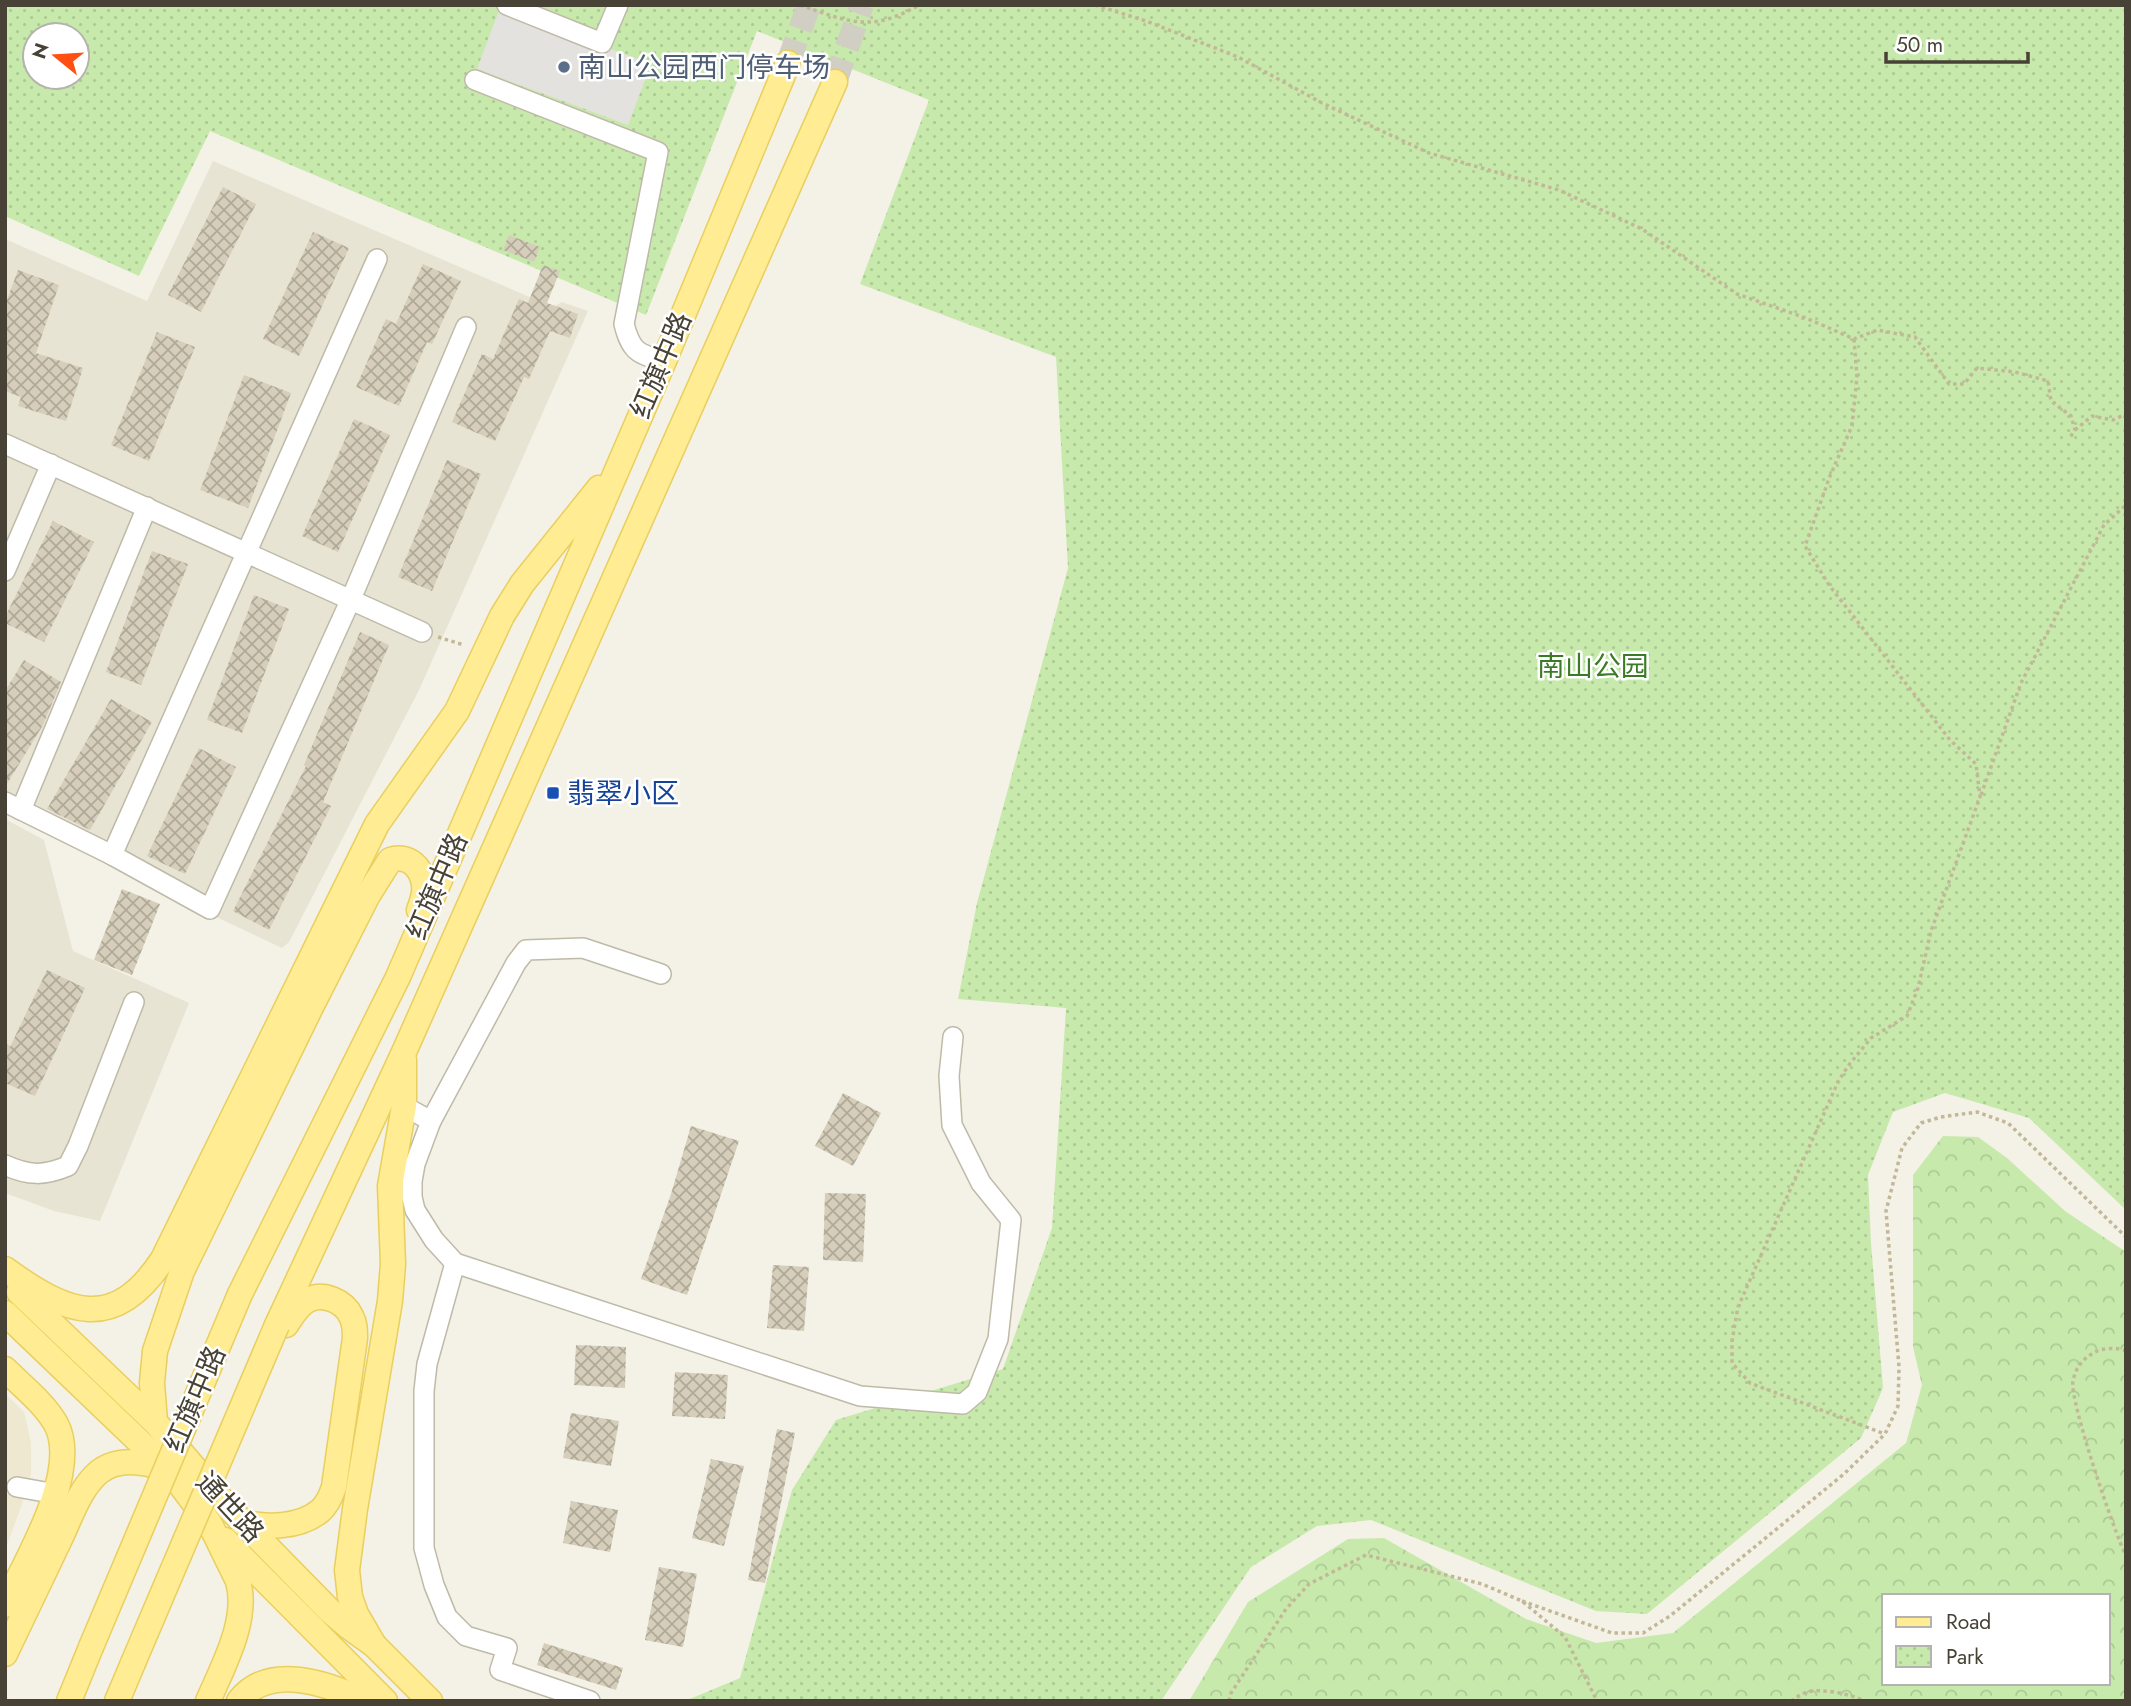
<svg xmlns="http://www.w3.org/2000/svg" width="2131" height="1706" font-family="Jost,'Noto Sans SC',sans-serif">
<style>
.residential{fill:#e8e4d3}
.education{fill:#ede8cf}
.forest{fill:url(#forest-crowns);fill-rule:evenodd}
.park{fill:url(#park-dots);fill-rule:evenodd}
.parking{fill:#e4e2de}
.building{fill:url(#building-cross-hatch)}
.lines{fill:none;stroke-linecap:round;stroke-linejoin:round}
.major-tunnel{stroke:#d1cec3;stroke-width:24;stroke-dasharray:24 12;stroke-linecap:butt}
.minor-casing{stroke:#bfbaa8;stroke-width:22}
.major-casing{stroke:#e9cf5e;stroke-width:27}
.path{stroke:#c2b898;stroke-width:3.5;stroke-dasharray:3.5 3.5;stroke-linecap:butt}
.minor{stroke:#fff;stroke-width:19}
.major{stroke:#ffec93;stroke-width:24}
.major-bridge-casing{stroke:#e9cf5e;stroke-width:27;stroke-linecap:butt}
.major-bridge{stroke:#ffec93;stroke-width:24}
.service-dot{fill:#5c6f8a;stroke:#fff;stroke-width:2.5}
.transit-dot{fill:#1a4fb4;stroke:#fff;stroke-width:2.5}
.labels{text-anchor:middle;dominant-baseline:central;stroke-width:5;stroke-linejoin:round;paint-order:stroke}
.service-label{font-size:28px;fill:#4e5e75;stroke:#fff;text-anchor:start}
.street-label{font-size:28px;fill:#474235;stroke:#fff}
.park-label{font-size:28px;fill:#3c7b25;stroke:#fff}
.transit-label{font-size:28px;fill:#164399;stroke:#fff;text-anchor:start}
</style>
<defs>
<pattern id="forest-crowns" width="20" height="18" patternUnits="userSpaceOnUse" patternTransform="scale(1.75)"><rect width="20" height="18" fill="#c7eaac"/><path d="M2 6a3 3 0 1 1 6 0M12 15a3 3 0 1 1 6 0" fill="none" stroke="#acca95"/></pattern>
<pattern id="park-dots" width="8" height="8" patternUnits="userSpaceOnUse" patternTransform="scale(1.75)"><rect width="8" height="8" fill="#c7eaac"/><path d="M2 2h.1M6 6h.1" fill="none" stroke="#acca95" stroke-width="1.8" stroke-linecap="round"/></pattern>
<pattern id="building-cross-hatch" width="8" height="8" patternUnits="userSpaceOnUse" patternTransform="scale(1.75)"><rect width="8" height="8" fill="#d6ceba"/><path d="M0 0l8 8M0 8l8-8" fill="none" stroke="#afa998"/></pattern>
</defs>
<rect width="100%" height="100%" fill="#f4f1e6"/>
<g class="residential">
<path d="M213,161L553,307L562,302L588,311L419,690L289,942L282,948L170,895L5,809V239L147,301Z"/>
<path d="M5,819L44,840L73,951L189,1003L100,1221L54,1211L5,1193Z"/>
</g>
<path class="education" d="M5,1394L24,1412L31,1443V1474L22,1504L5,1550Z"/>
<path class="forest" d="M1943,1136L1978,1137L2007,1158L2065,1211L2126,1252V1701H1189L1248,1602L1348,1539L1384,1538L1526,1619L1596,1643L1673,1633L1906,1443L1922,1385L1913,1347V1175ZM1884,1596H2108V1683H1884Z"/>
<path class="park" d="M5,5H2126V1210L2029,1118L1945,1093L1893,1112L1868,1175L1871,1243L1883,1388L1861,1438L1647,1614L1596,1611L1371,1520L1317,1526L1251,1567L1161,1701H685L740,1678L792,1490L836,1420L1003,1369L1052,1228L1066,1008L958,999L977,903L1068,568L1056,357L860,284L929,100L757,31L646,315L210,131L139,276L5,216ZM35,35H77V77H35Z"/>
<path class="parking" d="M500,8L651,64L628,125L477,69Z"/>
<g class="building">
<path d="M223,187L256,204L201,312L168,295Z"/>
<path d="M313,232L349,248L299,356L263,339Z"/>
<path d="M509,235L540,247L534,262L503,250Z"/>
<path d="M423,264L461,281L432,344L427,342L399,406L356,387L386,319L396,324Z"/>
<path d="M543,265L560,271L547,303L578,314L570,338L550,331L529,379L524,377L495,441L452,422L482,354L493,359L519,299L528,303Z"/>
<path d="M18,270L59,285L36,353L83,368L66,421L18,406L21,397L5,391V305Z"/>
<path d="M157,332L195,347L149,461L111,445Z"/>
<path d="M244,375L291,393L248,508L200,490Z"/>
<path d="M354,419L390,435L338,552L302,536Z"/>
<path d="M447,460L481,474L432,591L398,577Z"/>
<path d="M53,521L94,542L44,642L5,623V617Z"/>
<path d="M152,551L188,564L141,685L106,672Z"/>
<path d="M254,595L289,609L242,733L207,720Z"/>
<path d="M360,632L389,645L323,802L331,806L269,930L233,911L306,766L304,765Z"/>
<path d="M24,660L61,682L43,725L5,787V691Z"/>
<path d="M111,699L152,722L90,830L47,809Z"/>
<path d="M199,748L236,767L185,874L147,856Z"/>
<path d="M122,889L160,904L132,975L94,960Z"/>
<path d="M47,970L85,988L35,1096L5,1083V1042L10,1047Z"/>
<path d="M843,1093L881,1113L853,1166L815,1146Z"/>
<path d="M691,1126L739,1141L687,1295L641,1279L671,1194Z"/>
<path d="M825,1193L866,1194L863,1262L823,1260Z"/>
<path d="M773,1265L809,1267L804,1331L767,1328Z"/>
<path d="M576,1345L626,1347L625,1388L574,1385Z"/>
<path d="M675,1372L728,1375L725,1419L672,1416Z"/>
<path d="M571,1413L619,1421L611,1466L563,1458Z"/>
<path d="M777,1429L795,1433L765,1583L748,1580Z"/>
<path d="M711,1459L744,1466L724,1546L692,1538Z"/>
<path d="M571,1501L618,1510L610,1552L563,1543Z"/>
<path d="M659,1567L697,1574L683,1647L645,1640Z"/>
<path d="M544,1643L623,1668L616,1690L537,1665Z"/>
</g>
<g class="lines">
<g class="major-tunnel">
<path d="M788,63L809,5"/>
<path d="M835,82L862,5"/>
</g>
<g class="minor-casing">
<g id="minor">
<path d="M507,5L602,43L618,5"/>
<path d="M475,80L658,152L624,324C631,351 637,354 664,361"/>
<path d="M5,444L422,632"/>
<path d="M5,571L51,464"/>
<path d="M5,802L112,855L210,909L351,599L466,327"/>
<path d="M21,810L147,507"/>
<path d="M112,855L377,259"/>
<path d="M404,1106L431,1121L415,1164L412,1181V1197L415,1210L434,1240L455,1263L860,1396L963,1404L977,1392L998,1339L1011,1220L981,1183L952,1125L949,1076L953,1037"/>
<path d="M431,1121L516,963L526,950L583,948L661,974"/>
<path d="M5,1165C29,1176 44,1176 68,1166L78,1146L134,1002"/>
<path d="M455,1263L427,1364L424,1391V1548L434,1585L447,1617L466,1636L507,1648L500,1670L590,1701"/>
<path d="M17,1487L56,1494"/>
</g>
</g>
<g class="major-casing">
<g id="major">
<path d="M5,1269C67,1314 114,1334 163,1259L377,824L457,711L502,616L522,584L599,488"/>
<path d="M19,1292L155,1422L228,1507L330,1611L349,1627L374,1645L430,1701"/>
<path d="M240,1294L398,977L664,361L788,63"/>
<path d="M5,1313L170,1471L210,1524L238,1581C249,1620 223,1666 208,1701"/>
<path d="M277,1325L404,1052L835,82"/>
<path d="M5,1369C22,1386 44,1403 56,1424C81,1471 26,1561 5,1605"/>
<path d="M155,1422L152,1383L155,1351L182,1271L311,1007L368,895L390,860C412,853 426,873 424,893C423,899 421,905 419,910"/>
<path d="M242,1522C266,1528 299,1528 320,1511C327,1505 331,1496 334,1487L355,1338C355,1330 355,1323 351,1316C344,1301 323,1292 308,1300C298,1305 292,1316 286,1325"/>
<path d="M225,1540L385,1701"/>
<path d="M374,1645L356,1614L350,1597L347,1570L355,1509L390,1301L393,1264L390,1186L404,1106V1060"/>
<path d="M5,1654C24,1615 42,1576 61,1537C71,1516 80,1488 99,1472C118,1457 146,1462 166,1469"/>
<path d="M69,1701L91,1647"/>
<path d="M117,1701L133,1663"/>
<path d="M239,1701C269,1662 329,1684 364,1701"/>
</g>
</g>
<g class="path">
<path d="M800,5C849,22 871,33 919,5"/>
<path d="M1095,5L1146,21L1238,57L1322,103L1429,153L1559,190L1642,229L1737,294L1806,318L1854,339L1877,330L1915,337L1949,384H1964L1977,368L2015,372L2048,381L2051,401L2071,416L2075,430L2069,439"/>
<path d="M1854,339L1857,377L1852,426L1830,476L1805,546L1829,585L1950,740L1976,764L1980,797L1931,931L1918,988L1907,1016L1871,1038L1848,1066L1838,1082L1738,1307L1732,1341V1363L1750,1383L1885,1434"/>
<path d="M2075,430L2092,416L2113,420L2126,414"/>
<path d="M438,637L464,645"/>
<path d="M1981,795L2021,683L2104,525L2126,505"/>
<path d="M2126,1351C2118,1347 2102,1348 2095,1352C2083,1359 2076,1366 2073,1381C2069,1400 2115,1534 2126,1556"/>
<path d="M1522,1601L1612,1633H1643L1670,1616L1844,1474L1885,1434L1898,1406L1899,1367L1886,1211L1902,1148L1921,1123L1941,1117L1977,1112L2008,1123L2126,1237"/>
<path d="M1229,1701L1231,1693L1286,1609L1309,1584L1366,1555L1482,1584L1522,1601L1565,1637L1597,1701"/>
<path d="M1791,1701C1796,1698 1801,1694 1807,1692C1820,1688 1852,1694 1864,1701"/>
</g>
<use href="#minor" class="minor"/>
<use href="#major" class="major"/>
<g class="major-bridge-casing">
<g id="major-bridge">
<path d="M91,1647L240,1294"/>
<path d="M133,1663L277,1325"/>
</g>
</g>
<use href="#major-bridge" class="major-bridge"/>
</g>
<circle class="service-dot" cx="564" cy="67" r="7"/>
<rect class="transit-dot" x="546" y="786" width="14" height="14" rx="3.5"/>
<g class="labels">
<g class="service-label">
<text x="578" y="67">南山公园西门停车场</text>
</g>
<g class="street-label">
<text transform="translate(661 365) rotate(-67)">红旗中路</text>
<text transform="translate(437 886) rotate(-67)">红旗中路</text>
<text transform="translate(195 1399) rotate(-67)">红旗中路</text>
<text transform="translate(230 1507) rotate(47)">通世路</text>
</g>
<g class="park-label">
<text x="1593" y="666">南山公园</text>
</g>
<g class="transit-label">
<text x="567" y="793">翡翠小区</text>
</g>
</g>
<rect width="2131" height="1706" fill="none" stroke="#474235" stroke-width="14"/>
<rect x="1882" y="1594" width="228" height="91" fill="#ffffff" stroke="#b5b3ae" stroke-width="2"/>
<rect x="1896" y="1617" width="35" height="10" fill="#ffec93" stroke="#b5b3ae" stroke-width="2"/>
<text x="1946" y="1629" font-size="21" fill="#474235">Road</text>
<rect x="1896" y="1646" width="35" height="21" fill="url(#park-dots)" stroke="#b5b3ae" stroke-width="2"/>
<text x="1946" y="1664" font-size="21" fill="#474235">Park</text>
<g transform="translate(56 56) rotate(288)"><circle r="33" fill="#ffffff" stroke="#b5b3ae" stroke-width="2"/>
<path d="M0-5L12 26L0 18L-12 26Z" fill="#ff5011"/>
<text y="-10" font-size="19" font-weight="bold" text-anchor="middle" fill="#474235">N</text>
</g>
<path d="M1886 52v10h142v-10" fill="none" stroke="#474235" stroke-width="3.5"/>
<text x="1896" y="52" font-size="21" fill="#474235" stroke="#ffffff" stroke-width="5" paint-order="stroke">50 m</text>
</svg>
